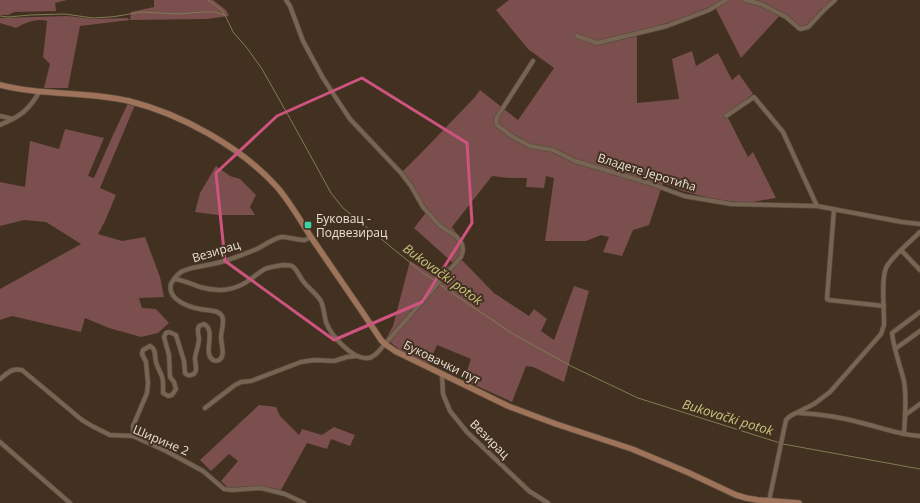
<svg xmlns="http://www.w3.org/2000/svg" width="920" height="503" font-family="'Open Sans',sans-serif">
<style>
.green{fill:#7a4f4d}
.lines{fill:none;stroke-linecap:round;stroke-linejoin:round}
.stream{stroke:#7f7d53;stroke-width:1}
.street-casing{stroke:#5b4c3e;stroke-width:5.5}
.secondary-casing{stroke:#5b4c3e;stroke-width:7}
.street{stroke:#786452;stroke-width:4}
.secondary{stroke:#9e735a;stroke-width:5.5}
.marked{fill:none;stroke:#ce5480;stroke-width:3;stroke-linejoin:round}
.poi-dot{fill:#39d4a5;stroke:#423020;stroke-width:1.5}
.labels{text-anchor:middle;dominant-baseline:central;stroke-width:4;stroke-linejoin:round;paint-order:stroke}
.street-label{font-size:12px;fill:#ebe0d6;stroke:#423020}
.poi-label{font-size:12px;fill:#ebe0d6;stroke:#423020;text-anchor:start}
.water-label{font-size:13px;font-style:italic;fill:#c9c57f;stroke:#423020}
</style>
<rect width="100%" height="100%" fill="#423020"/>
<g class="green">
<path d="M0,0H67L55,3L56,11L14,12L8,15H0Z"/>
<path d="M154,0H213L226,10L229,16L207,19L130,20L80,26L68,88H44L50,64L43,57L47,21C36,18 25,23 16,28L0,23V18L68,16L94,19L127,18L130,20L131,12L154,7Z"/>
<path d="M509,0H834L823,11L804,31L795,24L782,13L741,58L714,5C689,16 664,25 637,32V103L679,99L672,59L692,51L696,66L718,53L732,80L739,74L753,94L726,114L748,157L753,152L776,198L746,203L713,199L683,191L663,183L649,225L633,230L622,256L603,252L609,237L601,235L586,241H545L554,178L546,176L544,188L526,187L527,178H509L492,176L452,227L459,237L462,250L458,256L494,293L529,316L534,309L547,319L541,331L554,340L574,286L589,291L564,382L533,367L526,366L512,402L464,380L471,359L437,345L428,365L400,350L386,339L393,326L410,261L435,276L453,263L414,228L428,210L402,172L426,148L475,97L480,90L518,120L554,68L528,49L496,10Z"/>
<path d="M128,103L135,105L100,188L116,195L105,221L98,234L122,241L145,237L160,277L164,297L139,298L142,308L156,309L169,323L158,333L141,337L109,328L85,318L81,332L12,316L0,320V289L81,244L46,222L24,220L0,226V182L25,187L30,141L59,149L65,129L104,138L88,176L94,178L113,135Z"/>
<path d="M216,166L230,176L240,179L256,195L250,207L255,215H218L195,212L200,193Z"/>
<path d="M259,405L276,407L280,416L299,435L302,429L322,435L334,427L355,435L350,446L331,439L327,449L307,443L281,490L260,486H249L229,489L221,481L238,461L229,454L211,471L200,460Z"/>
</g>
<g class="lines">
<g class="stream">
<path d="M208,0L223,11L224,14"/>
<path d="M0,16L8,17L30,15L65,14L93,18L110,17L118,16L141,12L178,14L203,12H214L225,15L233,32L247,48L262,69L292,122L331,193L343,208L423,273L437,282"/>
<path d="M439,284L513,334L573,367L638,398L780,443"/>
<path d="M783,444L920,469"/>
</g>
<g class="street-casing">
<g id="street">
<path d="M745,0L761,4L786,17L800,29L808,27L825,9L835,0"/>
<path d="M577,36L597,43L667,26L709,10L726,0"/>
<path d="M533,61L497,117L496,122L497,125L513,137L530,146L553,150L575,161L649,183L684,196L731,204L817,206L902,222L920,224"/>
<path d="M0,116L13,119"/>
<path d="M726,116L754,97L783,132L817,206"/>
<path d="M0,125C21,116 28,111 40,91"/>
<path d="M834,209L827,299L829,300L884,306"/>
<path d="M901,250L920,270"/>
<path d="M174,279C183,280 191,284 200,287C213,291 227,291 239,286C249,282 256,274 265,269C270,267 276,266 283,265C285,265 289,265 292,266C297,269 299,276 303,281C308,288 316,293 321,301C324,308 324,315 326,322C331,336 353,360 368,358C372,358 375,355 378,352L461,257L463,250L462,244L456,236L440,226L423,207L411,186L402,174L350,119L338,101L323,78L303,41L290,6L286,0"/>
<path d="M895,349L920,331"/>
<path d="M442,375L443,394L450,411L467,432L529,491L548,503"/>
<path d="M0,379C8,373 11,368 22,370L82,420L92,426L110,435L133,436L166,451L203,471L224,489L232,490L261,488L285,494L304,503"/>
<path d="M205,408L235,385L241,382L251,381L301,362L314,360L334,361L347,357L356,356"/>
<path d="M799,413C821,414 845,418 866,424C885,429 901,435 920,436"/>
<path d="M905,415L920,404"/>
<path d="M904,434C905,417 907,399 904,381C900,365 894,350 892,333L920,312"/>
<path d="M133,436V426L147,393L148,383L146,362L142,354L143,350L150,346C157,350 154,355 156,362C157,366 159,370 161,374C164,380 163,386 163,393L168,396L172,395L176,389L174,382L170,377L169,355L164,337L166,333L169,332L176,335L184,361L185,373C187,375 187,376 191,375C199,374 195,364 195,358C196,351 199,345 199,338C198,334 197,330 199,326L204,324C217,331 202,353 213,360C215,361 217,361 219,360C226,356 221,344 221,337C221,331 225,322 222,316C218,309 207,311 200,309C188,307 167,299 171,284C173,280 177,275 181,272C184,270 189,269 192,268C203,266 214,264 225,261C236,257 248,253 259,248C266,244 273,239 281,237C289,236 298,241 305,240C307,239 309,238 311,237"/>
<path d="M0,442L70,503"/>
<path d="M769,501L786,420L789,417L792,415L814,404L830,392L881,334L884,325V321C884,307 881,279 886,268C891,257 911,241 920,232"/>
</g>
</g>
<g class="secondary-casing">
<path id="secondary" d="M0,85C42,96 87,91 129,101C181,114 241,147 277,187C290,202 300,220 311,237C334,271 358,305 381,340L385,344L395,351L508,406L556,424L632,449L687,472L736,495L746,498L758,500L799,503"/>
</g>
<use href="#street" class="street"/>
<use href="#secondary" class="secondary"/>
</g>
<path class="marked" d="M362,78L467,143L472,223L422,302L334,340L225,261L216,173L277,116Z"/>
<rect class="poi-dot" x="304" y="221" width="8" height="8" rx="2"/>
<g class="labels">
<g class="street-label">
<text transform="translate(647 172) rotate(17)">Владете Јеротића</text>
<text transform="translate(216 251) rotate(-17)">Везирац</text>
<text transform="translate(442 362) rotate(26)">Буковачки пут</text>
<text transform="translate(490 439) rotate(45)">Везирац</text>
<text transform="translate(161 440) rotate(23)">Ширине 2</text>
</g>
<g class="poi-label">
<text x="316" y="218">Буковац -<tspan x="316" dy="14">Подвезирац</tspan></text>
</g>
<g class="water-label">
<text transform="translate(443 274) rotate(36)">Bukovački potok</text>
<text transform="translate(728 417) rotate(17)">Bukovački potok</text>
</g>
</g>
</svg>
